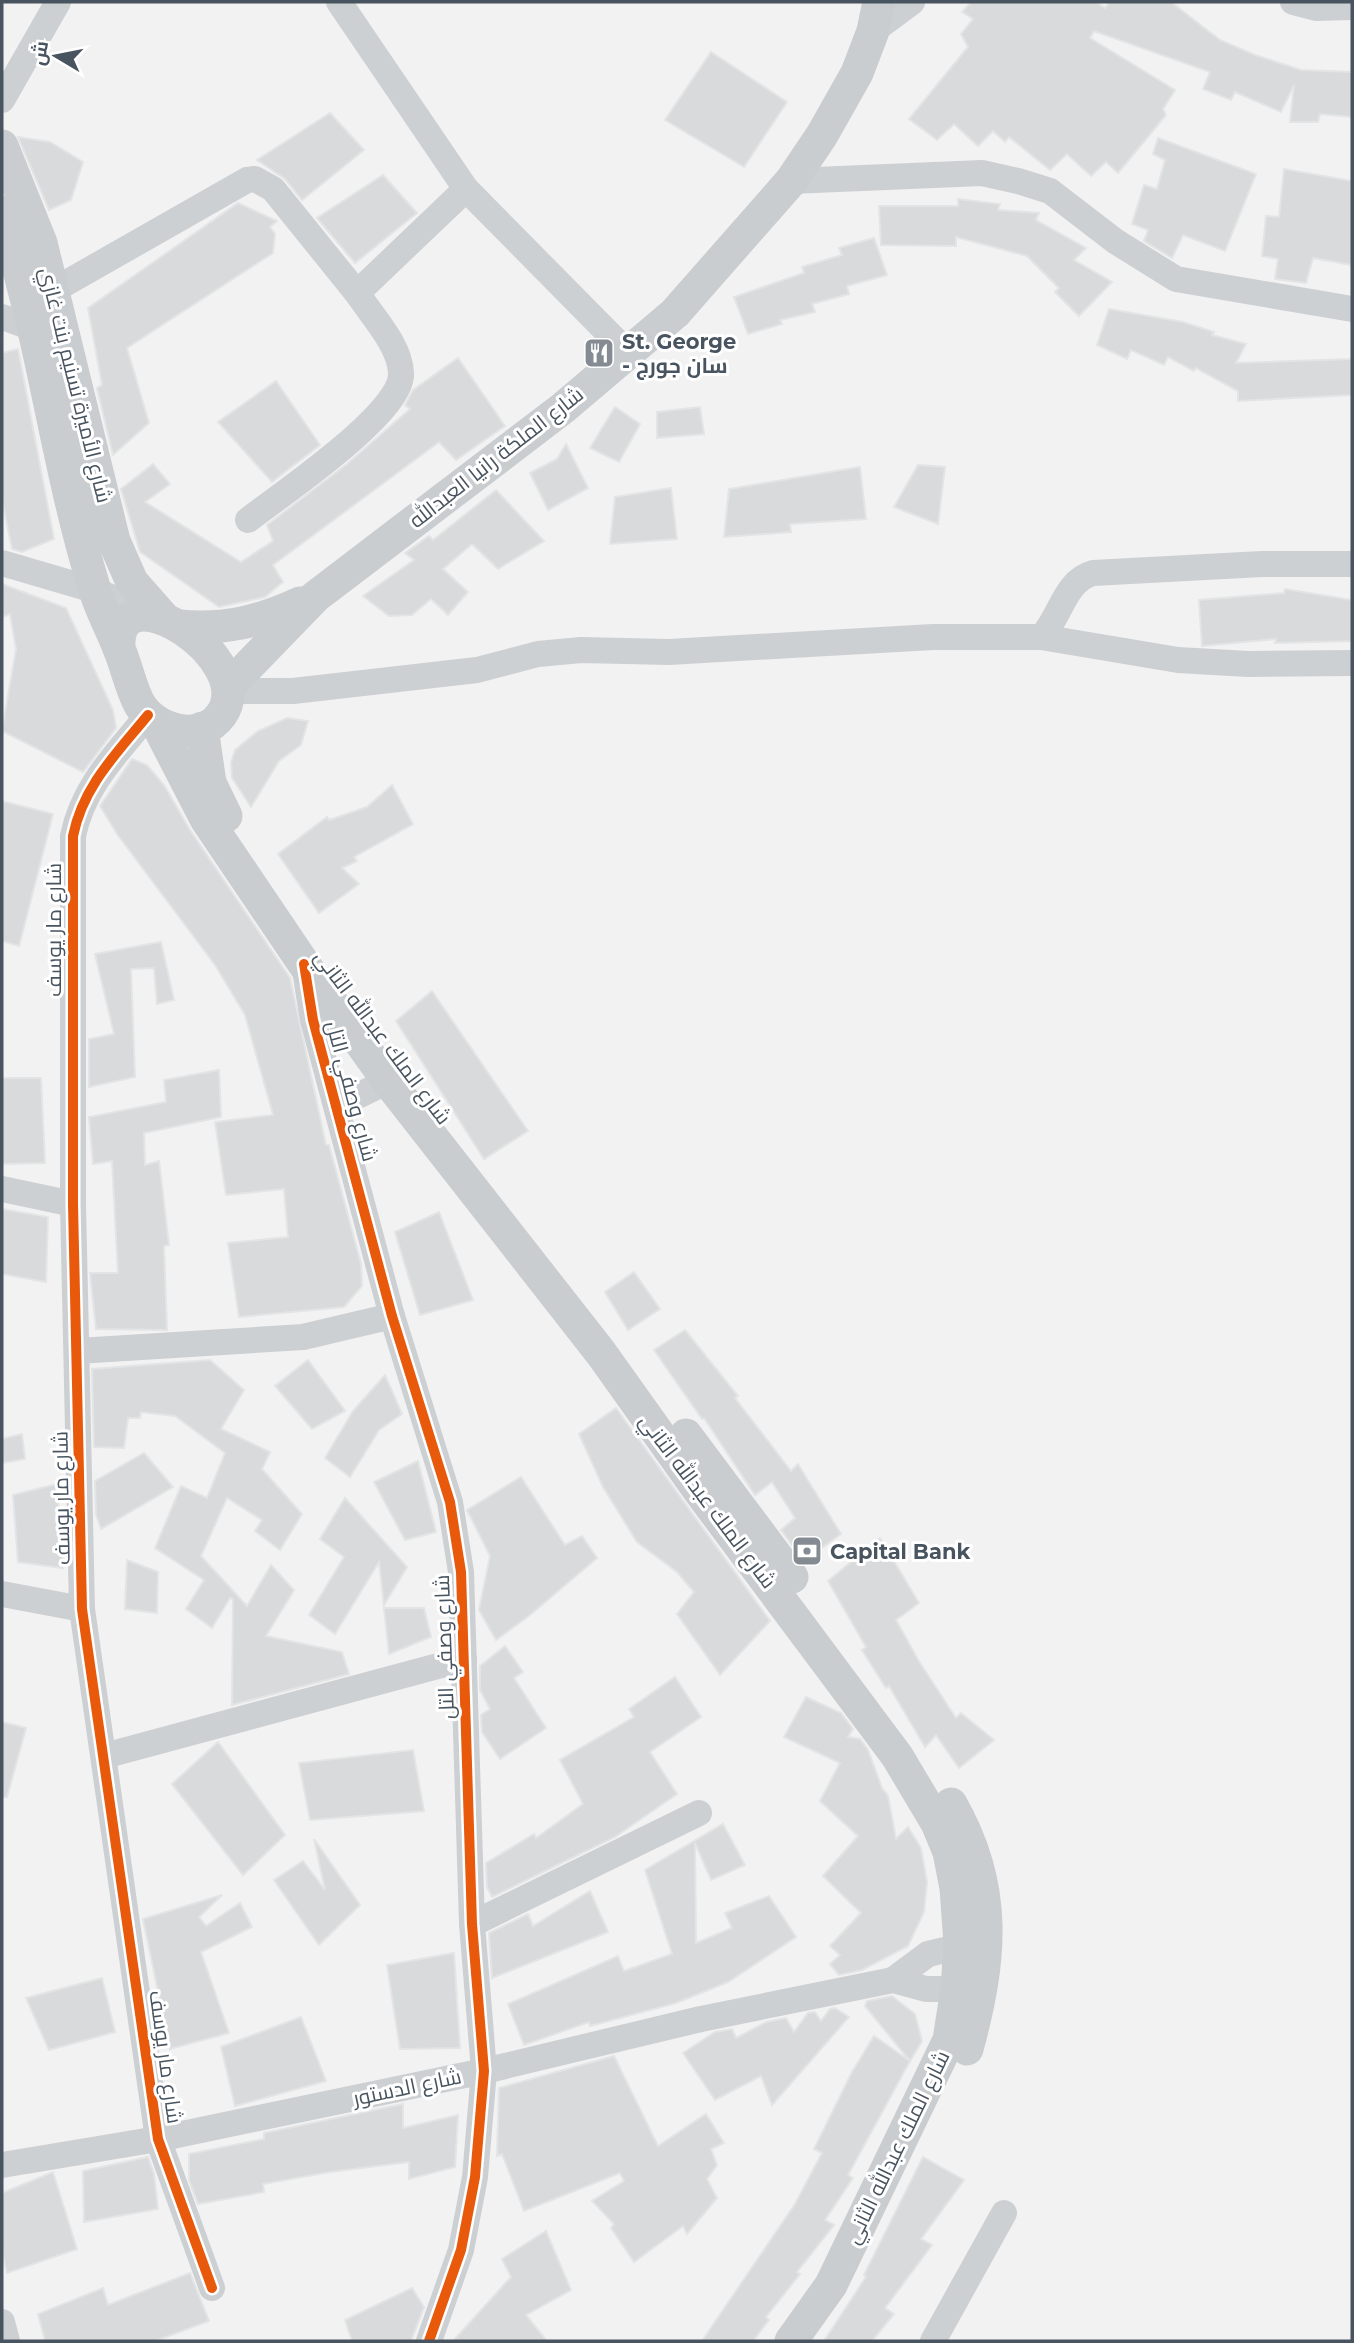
<svg xmlns="http://www.w3.org/2000/svg" width="1354" height="2343" font-family="Montserrat,Cairo,sans-serif">
<style>
.building{fill:#d9dadb;stroke:#e3e4e5;stroke-width:2}
.lines{fill:none;stroke-linecap:round;stroke-linejoin:round}
.minor{stroke:#cdd0d3;stroke-width:26}
.major{stroke:#c9cdd0;stroke-width:33}
.cycleway-casing{stroke:#fff;stroke-width:15}
.cycleway{stroke:#e8590c;stroke-width:10}
.labels{text-anchor:middle;dominant-baseline:central;stroke-width:6;stroke-linejoin:round;paint-order:stroke}
.poi-label{font-size:21px;font-weight:bold;fill:#48545f;stroke:#fff;text-anchor:start}
.street-label{font-size:21px;fill:#48545f;stroke:#fff}
</style>
<rect width="100%" height="100%" fill="#f2f2f2"/>
<g class="building">
<path d="M971,2H1096L1105,8L1110,2H1171L1220,40L1255,55L1301,70L1352,72V117L1320,114L1318,122H1290L1294,85L1281,112L1235,92L1231,100L1203,89L1210,72L1094,31L1090,38L1175,90L1163,109L1166,115L1118,173L1106,162L1091,176L1067,154L1050,170L1009,137L1005,142L993,131L978,146L954,124L937,140L909,119L968,47L961,34L973,19L962,12Z"/>
<path d="M711,52L787,102L744,167L665,120Z"/>
<path d="M330,113L364,150L302,200L285,179L257,160Z"/>
<path d="M18,137L50,142L83,162L71,200L49,210Z"/>
<path d="M1158,138L1256,174L1225,251L1183,235L1172,258L1144,241L1148,230L1132,224L1144,185L1157,189L1165,160L1153,154Z"/>
<path d="M1284,169L1352,181V265L1313,258L1306,283L1275,279L1278,259L1262,256L1266,216L1279,217Z"/>
<path d="M383,175L417,213L355,263L317,218Z"/>
<path d="M958,199L1000,204L998,210L1039,213L1036,220L1086,248L1074,260L1112,282L1079,316L1055,292L1059,288L1027,256L956,237V246L881,245L879,206H958Z"/>
<path d="M238,203L277,221L270,227L275,234L273,253L127,348L149,423L113,455L97,388L102,385L88,308Z"/>
<path d="M874,238L887,275L847,286L849,294L812,304L815,312L780,320L782,324L748,334L734,297L804,273L802,267L842,255L839,248Z"/>
<path d="M1109,309L1183,322L1214,332L1212,335L1246,344L1236,363L1352,359V395L1238,401V391L1196,368L1194,371L1168,357L1164,365L1131,350L1127,359L1097,345Z"/>
<path d="M18,349L54,539L22,552L12,549L2,499V353Z"/>
<path d="M458,358L505,426L456,460L439,442L273,565L283,582L265,597L219,607L140,552L121,489L153,464L170,484L145,502L241,562L273,541L267,525L347,464L410,409L405,405L413,390Z"/>
<path d="M276,381L320,445L272,482L218,422Z"/>
<path d="M615,407L640,424L619,462L590,448Z"/>
<path d="M700,407L704,434L657,438V412Z"/>
<path d="M566,444L588,488L548,510L530,473L557,459Z"/>
<path d="M918,465L945,467L938,524L894,507Z"/>
<path d="M860,467L866,519L790,524L791,532L724,537L729,489Z"/>
<path d="M671,488L677,539L610,544L615,497Z"/>
<path d="M496,490L544,541L498,569L472,544L443,569L468,592L448,615L431,599L412,615L389,616L363,596L414,560L405,553L429,536L433,540Z"/>
<path d="M2,584L66,608L113,710L116,728L83,772L2,731L16,649L10,614L2,617Z"/>
<path d="M1285,589L1352,600V641L1275,643L1276,639L1202,646L1199,600L1284,593Z"/>
<path d="M287,718L308,721L301,745L279,761L251,807L232,778L231,763L235,750L258,731Z"/>
<path d="M132,759L147,765L164,785L190,830L290,978L326,1145H329L361,1264L362,1286L344,1307L239,1317L228,1243L288,1237L284,1189L226,1195L215,1122L273,1115L245,1015L215,965L117,834L100,806Z"/>
<path d="M392,785L413,824L354,857L357,861L342,868L359,884L319,913L278,854L327,817L329,820L367,807Z"/>
<path d="M2,801L53,814L19,946L2,941Z"/>
<path d="M161,942L174,1000L157,1004L154,968L131,969L135,1077L89,1087V1039L114,1034L95,954Z"/>
<path d="M432,991L528,1131L484,1159L396,1021Z"/>
<path d="M219,1070L221,1117L144,1133L145,1165L159,1161L169,1245L164,1246L167,1330L96,1329L90,1273H118L112,1161L93,1164L89,1117L166,1102L164,1080Z"/>
<path d="M2,1078H41L45,1163L2,1164Z"/>
<path d="M2,1209L48,1217L46,1282L2,1274Z"/>
<path d="M439,1212L473,1300L420,1315L395,1232Z"/>
<path d="M634,1272L660,1309L628,1330L605,1292Z"/>
<path d="M685,1330L738,1396L735,1398L791,1471L798,1464L841,1534L804,1561L781,1530L795,1518L772,1482L755,1495L704,1418L702,1419L654,1350Z"/>
<path d="M210,1360L244,1390L221,1429L270,1452L262,1469L302,1514L280,1550L255,1531L262,1520L227,1498L201,1556L247,1606L271,1565L294,1590L266,1636L342,1652L349,1674L232,1705L233,1599L230,1598L212,1628L186,1609L204,1580L155,1548L181,1486L207,1498L225,1453L175,1416L141,1412L140,1418H128L124,1448L94,1447L92,1369Z"/>
<path d="M308,1360L345,1411L312,1429L275,1386Z"/>
<path d="M385,1375L402,1414L379,1430L350,1477L325,1458L353,1411Z"/>
<path d="M616,1408L770,1621L720,1675L677,1614L694,1592L677,1572L637,1542L603,1487L579,1434Z"/>
<path d="M22,1434L25,1459L2,1463V1439Z"/>
<path d="M144,1453L173,1487L101,1529L96,1514L95,1481Z"/>
<path d="M418,1461L436,1532L405,1540L374,1482Z"/>
<path d="M521,1477L565,1545L582,1536L597,1558L530,1615L496,1640L479,1610L490,1556L467,1510Z"/>
<path d="M57,1484L63,1568L18,1562L13,1495Z"/>
<path d="M345,1498L407,1567L384,1605L379,1562L335,1634L309,1615L344,1557L320,1539Z"/>
<path d="M880,1538L919,1603L896,1620L920,1663L956,1718L961,1713L994,1740L959,1768L936,1735L925,1747L889,1686L886,1688L862,1650L866,1647L828,1581Z"/>
<path d="M127,1560L158,1572L157,1613L125,1609Z"/>
<path d="M384,1608H424L431,1637L389,1654Z"/>
<path d="M505,1646L523,1672L514,1678L546,1728L500,1759L482,1732L481,1715L490,1709L480,1690V1666Z"/>
<path d="M675,1677L701,1717L650,1752L677,1794L615,1837L492,1897L487,1887L486,1863L534,1834L536,1838L583,1804L560,1760L634,1717L629,1709Z"/>
<path d="M806,1697L841,1713L853,1729L848,1737L860,1739L868,1750L882,1788L888,1796L896,1839L908,1827L921,1848L927,1882L924,1912L908,1946L862,1970L839,1975L830,1964L840,1955L830,1946L861,1913L823,1876L858,1836L820,1801L840,1763L784,1737Z"/>
<path d="M2,1722L26,1728L7,1797H2Z"/>
<path d="M218,1742L285,1835L243,1875L172,1784Z"/>
<path d="M413,1750L424,1811L310,1820L299,1763Z"/>
<path d="M723,1824L745,1865L711,1880L695,1843L696,1943L732,1928L725,1913L769,1896L796,1937L728,1982L676,2003L590,2026L589,2022L524,2045L508,2004L618,1956L624,1971L672,1954L645,1870Z"/>
<path d="M314,1839L360,1905L319,1945L274,1880L303,1861L325,1890Z"/>
<path d="M590,1891L608,1932L492,1978L489,1933L528,1914L533,1926Z"/>
<path d="M222,1895L199,1917L206,1926L240,1903L252,1927L201,1952L229,2033L170,2049L143,1919Z"/>
<path d="M454,1953L460,2048L400,2049L387,1965Z"/>
<path d="M102,1978L115,2032L49,2050L26,1998Z"/>
<path d="M892,1996L915,2014L922,2041L910,2061L865,2006L867,2001Z"/>
<path d="M835,2008L849,2017L772,2105L761,2076L715,2100L683,2053L715,2032L732,2029L736,2038L766,2022L786,2018L794,2032L808,2013L815,2012L821,2021L830,2009Z"/>
<path d="M301,2017L326,2081L235,2106L221,2047Z"/>
<path d="M874,2036L910,2061L848,2175L853,2178L825,2220L834,2225L797,2272L800,2274L766,2317L769,2320L753,2341H702L795,2204L822,2153L814,2149L852,2072Z"/>
<path d="M614,2056L658,2146L706,2114L724,2143L711,2149L717,2165L707,2179L717,2198L687,2234L683,2226L634,2262L611,2228L614,2224L592,2201L624,2181L620,2173L524,2211L502,2154L497,2156L499,2088Z"/>
<path d="M403,2104V2128L458,2115L455,2167L409,2179V2162L330,2172L263,2184L264,2192L198,2204L189,2180V2154L264,2139V2133Z"/>
<path d="M148,2157L154,2174L158,2209L84,2222L83,2171Z"/>
<path d="M923,2157L964,2180L921,2239L932,2245L885,2308L894,2314L872,2341H824L866,2277L864,2275Z"/>
<path d="M53,2172L77,2249L7,2273L2,2251V2193Z"/>
<path d="M546,2231L571,2290L526,2315L547,2341H453L511,2277L502,2259Z"/>
<path d="M190,2273L209,2321L155,2341H45L38,2314L103,2288L108,2305Z"/>
<path d="M412,2288L424,2307L411,2341H352L345,2320Z"/>
</g>
<g class="lines">
<g class="minor">
<path d="M339,2L466,189L627,352"/>
<path d="M1293,2L1316,8L1352,7"/>
<path d="M873,31L912,2"/>
<path d="M2,100L58,2"/>
<path d="M791,181L982,173L1018,181L1050,191L1115,241L1176,279L1352,309"/>
<path d="M54,290L247,180L255,179L273,189L357,293L466,189"/>
<path d="M2,317L33,328"/>
<path d="M248,520C280,495 404,412 401,373C400,345 372,316 357,293"/>
<path d="M2,563L94,590L148,613"/>
<path d="M1041,637C1061,617 1064,581 1093,573L1262,564H1352"/>
<path d="M228,691H293L477,670L538,654L581,650L669,652L933,637H1041L1178,660L1248,664L1352,663"/>
<path d="M148,715C117,753 83,786 73,836V1204L82,1609L158,2139L212,2288"/>
<path d="M304,964L313,1020L392,1316L450,1502L461,1572L472,1924L484,2071L475,2177L461,2250L429,2341"/>
<path d="M337,1106L388,1081"/>
<path d="M2,1189L73,1204"/>
<path d="M77,1351L303,1337L392,1316"/>
<path d="M2,1594L82,1609"/>
<path d="M104,1756L464,1659"/>
<path d="M472,1924L699,1813"/>
<path d="M893,1980L928,1954L979,1942"/>
<path d="M2,2165L158,2139L484,2071L701,2019L893,1980L926,1989H974"/>
<path d="M2,2322L7,2341"/>
<path d="M933,2341L1004,2213"/>
</g>
<g class="major">
<path d="M2,146L41,243L114,541L132,582L162,616"/>
<path d="M2,212C14,244 20,277 29,309C51,401 66,496 94,587C100,609 112,629 120,651C127,668 131,689 140,705C156,731 201,743 221,715C261,661 115,564 119,648"/>
<path d="M179,626C224,630 259,622 300,603"/>
<path d="M228,687L315,597L563,408L675,313L791,181L822,135L857,73L873,31L879,2"/>
<path d="M156,722L206,819L304,964L388,1081L601,1353L700,1492L897,1756L937,1823L949,1852L956,1888L960,1944L957,1989L949,2040L831,2285L791,2341"/>
<path d="M202,728L210,783L226,816"/>
<path d="M686,1435L792,1577"/>
<path d="M951,1804C999,1888 991,1960 967,2049"/>
</g>
<g class="cycleway-casing">
<g id="cycleway">
<path d="M148,715C117,753 83,786 73,836V1204L82,1609L158,2139L212,2288"/>
<path d="M304,964L313,1020L392,1316L450,1502L461,1572L472,1924L484,2071L475,2177L461,2250L429,2341"/>
</g>
</g>
<use href="#cycleway" class="cycleway"/>
</g>
<defs>
<g id="restaurant-square" transform="scale(1.575)"><rect x="-9" y="-9" width="18" height="18" rx="4" fill="#848b92" stroke="#fff"/><path d="M-5-6h1v4h1v-4h1v4h1v-4h1v5L-1.5 .5V6h-2V.5L-5-1ZM5-6V6H3V1.5H1.5Q1.5-4 5-6Z" fill="#fff"/></g>
<g id="bank-square" transform="scale(1.575)"><rect x="-9" y="-9" width="18" height="18" rx="4" fill="#848b92" stroke="#fff"/><path d="M-6-4H6V4H-6ZM0-2.3a2.3 2.3 0 1 0 0 4.6a2.3 2.3 0 1 0 0-4.6Z" fill="#fff"/></g>
</defs>
<g fill-rule="evenodd">
<use href="#restaurant-square" x="599" y="353"/>
<use href="#bank-square" x="807" y="1551"/>
</g>
<g class="labels">
<g class="poi-label">
<text x="622" y="341">St. George<tspan x="622" dy="24">- سان جورج</tspan></text>
<text x="830" y="1551">Capital Bank</text>
</g>
<g class="street-label">
<text transform="translate(76 385) rotate(76)">شارع الأميرة تسنيم بنت غازي</text>
<text transform="translate(496 457) rotate(-38)">شارع الملكة رانيا العبدالله</text>
<text transform="translate(53 930) rotate(-90)">شارع مار يوسف</text>
<text transform="translate(383 1037) rotate(53)">شارع الملك عبدالله الثاني</text>
<text transform="translate(352 1091) rotate(75)">شارع وصفي التل</text>
<text transform="translate(61 1498) rotate(-91)">شارع مار يوسف</text>
<text transform="translate(708 1501) rotate(53)">شارع الملك عبدالله الثاني</text>
<text transform="translate(444 1647) rotate(-92)">شارع وصفي التل</text>
<text transform="translate(166 2057) rotate(82)">شارع مار يوسف</text>
<text transform="translate(407 2087) rotate(-12)">شارع الدستور</text>
<text transform="translate(897 2147) rotate(-64)">شارع الملك عبدالله الثاني</text>
</g>
</g>
<rect width="1354" height="2343" fill="none" stroke="#48545f" stroke-width="7"/>
<g transform="translate(56 56) rotate(280)" stroke="#ffffff" stroke-width="5" paint-order="stroke">
<path d="M0-5L12 26L0 18L-12 26Z" fill="#48545f"/>
<text y="-10" font-size="19" font-weight="bold" text-anchor="middle" fill="#48545f">ش</text>
</g>
</svg>
